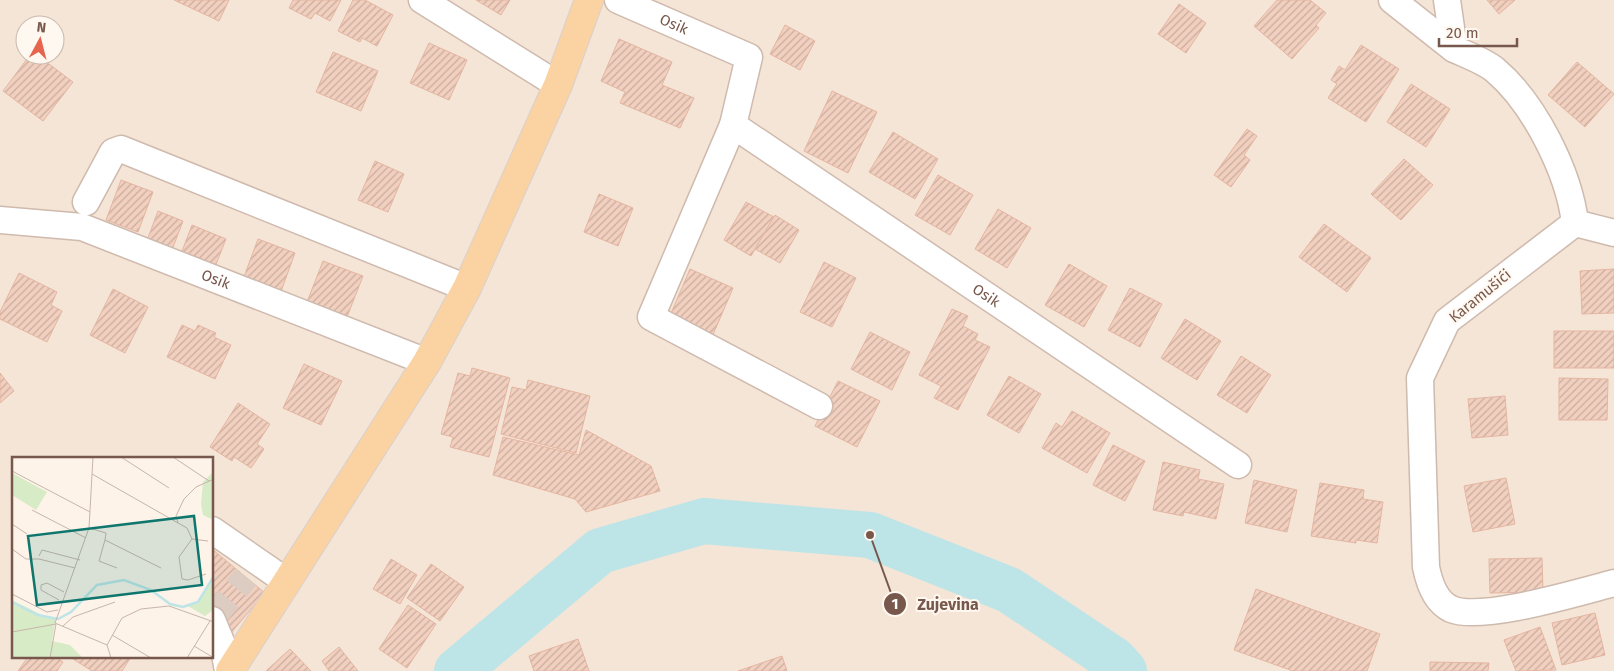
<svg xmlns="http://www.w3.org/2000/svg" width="1614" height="671" font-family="'Fira Sans',sans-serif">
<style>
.residential{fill:#f4e5d7;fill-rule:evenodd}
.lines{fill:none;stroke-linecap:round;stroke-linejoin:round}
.river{stroke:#bde4e7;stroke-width:46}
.building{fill:url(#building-hatch);stroke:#e5b5a1}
.minor-tunnel{stroke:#dcccc2;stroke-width:26;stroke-dasharray:26 13;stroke-linecap:butt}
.minor-casing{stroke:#cfbaae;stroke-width:29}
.major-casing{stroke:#d9d0cd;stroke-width:30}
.minor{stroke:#fff;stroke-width:26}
.major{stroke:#fbd3a2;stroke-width:28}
.labels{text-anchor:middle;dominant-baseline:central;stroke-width:4;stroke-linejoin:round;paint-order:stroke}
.street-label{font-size:15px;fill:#78584c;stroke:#fff8f0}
.inset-river{fill:none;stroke:#bde4e7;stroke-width:2.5}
.inset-road{fill:none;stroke:#c8b5aa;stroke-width:1}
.view{fill:#0f766e;fill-opacity:0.15;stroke:#0f766e;stroke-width:2.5}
.inset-edge{fill:none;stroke:#78584c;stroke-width:2.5}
.leader{fill:none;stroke:#78584c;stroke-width:2}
.callout-dot{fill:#78584c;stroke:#fff8f0;stroke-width:2}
.mark-label{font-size:15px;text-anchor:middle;font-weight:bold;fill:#fff}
.callout-label{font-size:16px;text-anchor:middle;font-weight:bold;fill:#78584c;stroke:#fff8f0;stroke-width:4;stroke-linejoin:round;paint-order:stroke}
</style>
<defs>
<pattern id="building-hatch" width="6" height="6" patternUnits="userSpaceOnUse" patternTransform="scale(1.25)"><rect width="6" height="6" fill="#f2d0c0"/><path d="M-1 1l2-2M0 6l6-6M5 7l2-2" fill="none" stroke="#c9ac9e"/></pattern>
</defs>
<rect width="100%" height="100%" fill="#fdf3e9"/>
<path class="residential" d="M0,0H1614V671H0ZM25,25H55V55H25ZM14,458H212V657H14Z"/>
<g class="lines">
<path class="river" d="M457,671L600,551L704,521L870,535L1009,590L1114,660L1124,671"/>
</g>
<g class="building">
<path d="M174,0H229L219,21Z"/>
<path d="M293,0H341L330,21L315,13L311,19L289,8Z"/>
<path d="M353,0H365L393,15L377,46L362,38L360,42L338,31Z"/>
<path d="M476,0H510L501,15Z"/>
<path d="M1277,0H1310L1326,13L1316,25L1319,28L1292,59L1254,26Z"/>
<path d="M1487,0H1515L1499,14Z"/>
<path d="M1179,4L1206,23L1186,53L1158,34Z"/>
<path d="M785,25L815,41L800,70L770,54Z"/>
<path d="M619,39L672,62L662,85L694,98L680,128L620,103L625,92L601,81Z"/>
<path d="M429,43L467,60L449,100L410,83Z"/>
<path d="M1361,45L1399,69L1366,122L1328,98L1337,84L1331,80L1339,66L1345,70Z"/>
<path d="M333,52L378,71L361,111L316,92Z"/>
<path d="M30,55H37L73,82L43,121L3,91Z"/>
<path d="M1577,62L1614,94L1585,127L1548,95Z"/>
<path d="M1411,84L1450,109L1426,147L1387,122Z"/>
<path d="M832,91L877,112L848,173L804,151Z"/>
<path d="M1247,129L1257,136L1244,155L1250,160L1231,187L1214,175Z"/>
<path d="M893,132L938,159L915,199L869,172Z"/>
<path d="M1404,159L1433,185L1401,220L1371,194Z"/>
<path d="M375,161L404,174L388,212L358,200Z"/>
<path d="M938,175L973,195L950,235L915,215Z"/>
<path d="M121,180L153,192L138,232L106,220Z"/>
<path d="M599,194L633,208L618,246L584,232Z"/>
<path d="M746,202L774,217L751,256L724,240Z"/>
<path d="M998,209L1031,228L1007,268L975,249Z"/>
<path d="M158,211L183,221L170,255L145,246Z"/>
<path d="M775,215L799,230L780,263L755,249Z"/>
<path d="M1324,224L1371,258L1347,292L1299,257Z"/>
<path d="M192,225L226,239L213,272L179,259Z"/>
<path d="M258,239L295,253L279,297L242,282Z"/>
<path d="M323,261L363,276L347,317L307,302Z"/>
<path d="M824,262L856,278L832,327L800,312Z"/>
<path d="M1069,264L1107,286L1084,327L1045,305Z"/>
<path d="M690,269L733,288L712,337L669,318Z"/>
<path d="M1614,269V313L1582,314L1580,271Z"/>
<path d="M19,273L57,292L51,305L62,311L47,342L0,319V312Z"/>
<path d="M1130,288L1162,304L1140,347L1108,330Z"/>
<path d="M113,289L148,307L125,353L90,335Z"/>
<path d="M952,309L968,316L963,326L978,334L975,340L990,347L958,410L934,398L941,386L919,375Z"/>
<path d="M1185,319L1221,341L1197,380L1161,358Z"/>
<path d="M182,325L195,331L198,325L216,333L214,337L231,345L215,379L167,357Z"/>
<rect x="1554" y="331" width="60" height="37"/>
<path d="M870,332L910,352L892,390L851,369Z"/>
<path d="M1241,356L1271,375L1247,413L1217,395Z"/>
<path d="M304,364L342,381L321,425L283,408Z"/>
<path d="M472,368L510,378L489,457L450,447L453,437L441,434L458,373L470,376Z"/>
<path d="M0,373L14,391L0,403Z"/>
<path d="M1009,376L1041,394L1019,433L987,415Z"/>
<path d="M1559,378L1608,379L1607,420H1559Z"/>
<path d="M528,380L590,396L576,453L501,434L512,387L526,390Z"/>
<path d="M838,381L880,401L857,447L815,426Z"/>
<path d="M1505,396L1508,435L1472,438L1468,399Z"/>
<path d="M238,403L270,424L257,444L264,449L251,468L234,457L232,461L210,447Z"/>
<path d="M1072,411L1110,433L1087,473L1042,448L1056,423L1062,427Z"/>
<path d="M586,430L651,466L660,491L586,512L575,499L493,475L503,437L579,455Z"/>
<path d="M1113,445L1145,461L1125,501L1093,485Z"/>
<path d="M1163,462L1200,470L1198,479L1224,484L1216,519L1184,512L1183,516L1153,510Z"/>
<path d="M1506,478L1515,524L1473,532L1464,486Z"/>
<path d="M1254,480L1297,490L1287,532L1245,523Z"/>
<path d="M1320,483L1364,490L1363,499L1383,502L1377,543L1356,540V543L1311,536Z"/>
<path d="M212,549L265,593L230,634L212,620Z"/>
<path d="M1542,558L1543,592L1490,593L1489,559Z"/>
<path d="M391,559L417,575L400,604L373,589Z"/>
<path d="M431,564L464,587L440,621L407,598Z"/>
<path d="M1256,589L1380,634L1367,671H1293L1234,650Z"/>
<path d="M408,605L436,624L407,668L379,649Z"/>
<path d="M1595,613L1605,655L1562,665L1552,623Z"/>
<path d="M1540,627L1556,670L1516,671L1504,640Z"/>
<path d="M578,639L589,671H534L529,656Z"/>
<path d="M339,647L358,671H329L322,661Z"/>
<path d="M290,649L311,671H266Z"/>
<path d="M782,656L787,671H738Z"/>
<path d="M28,657H56L63,662L57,671H18Z"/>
<path d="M70,657H131L122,671H92Z"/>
<path d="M1430,662L1489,663L1488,671H1430Z"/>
</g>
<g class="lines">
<path class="minor-tunnel" d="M212,619L246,577"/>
<g class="minor-casing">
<g id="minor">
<path d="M422,0L558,85"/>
<path id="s1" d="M618,0L749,57L733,125L1238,465"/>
<path d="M1392,0L1454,49"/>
<path d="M1447,0L1454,49C1467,55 1484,61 1495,70C1534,103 1569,172 1575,223L1447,321L1420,378L1426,567C1429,582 1436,602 1451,609C1481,622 1579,592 1614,583"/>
<path d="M733,125L651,317L819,406"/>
<path d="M86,202L113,152L121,149L467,288"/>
<path id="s2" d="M0,220L82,227L427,362"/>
<path d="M1575,223L1614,233"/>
<path d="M212,530L280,577"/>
<path d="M212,620L224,649L228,671"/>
</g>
</g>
<g class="major-casing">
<path id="major" d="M230,671L427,362L467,288L558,85L589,0"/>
</g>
<use href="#minor" class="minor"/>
<use href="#major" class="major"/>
</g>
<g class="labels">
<g class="street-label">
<text stroke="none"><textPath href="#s1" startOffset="61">Osik</textPath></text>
<text stroke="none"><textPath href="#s2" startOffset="226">Osik</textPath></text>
<text stroke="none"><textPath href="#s1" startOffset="518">Osik</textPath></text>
<text transform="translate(1480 296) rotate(-39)">Karamušići</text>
</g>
</g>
<g transform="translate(12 457)">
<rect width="201" height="201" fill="#fdf3e9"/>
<path d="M0,16L35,35L24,53L0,38ZM201,123V153L193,159L174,148L185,144ZM0,143L34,160L44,161L40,184L58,188L71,201H0Z" fill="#d8ebc7"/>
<path d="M201,15V62H199L191,58L189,47L191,25Z" fill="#d8ebc7"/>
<path class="inset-river" d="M0,145L26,158L46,162L59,155L85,128L112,123L139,133L158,147L171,150L186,145L202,119"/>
<path class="inset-road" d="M81,0L77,71L43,166L95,188L99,201M109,0L157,31M161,0L197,24M0,14L78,55M80,17L166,66M20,53L74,81M0,67L15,77M77,71L94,76L93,83L149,111M180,82L196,84M93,83L87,104L105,111M0,92L14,102H27L63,111M27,99L30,93L68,103M194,117L176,123L170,122L167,100L180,82L175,71L166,66L164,59L172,42L184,30L202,22M0,137L35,155L46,153M47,143L29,133V128L35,126L52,135M51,169L61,160L103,145M0,175L44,167M100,178L139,201M95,188L110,161L129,152L157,149L202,165M182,189L202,201M38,201L44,167M175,201L198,164"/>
<path class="view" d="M182,59L190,128L25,148L16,79Z"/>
<rect width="201" height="201" class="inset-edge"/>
</g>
<path class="leader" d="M870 535L895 604"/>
<g class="callout-dot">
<circle cx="870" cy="535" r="5"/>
<circle cx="895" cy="604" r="12"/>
</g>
<g class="mark-label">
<text x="895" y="609">1</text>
</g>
<g class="callout-label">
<text x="948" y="610">Zujevina</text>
</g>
<g transform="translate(40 40) rotate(7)"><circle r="24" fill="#fff8f0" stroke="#c9b8ae"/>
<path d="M0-4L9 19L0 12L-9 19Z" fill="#e6644e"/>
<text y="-8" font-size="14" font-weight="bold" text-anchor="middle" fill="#78584c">N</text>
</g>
<path d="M1439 38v8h78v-8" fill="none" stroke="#78584c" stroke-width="2.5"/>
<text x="1446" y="38" font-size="15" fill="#78584c" stroke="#fff8f0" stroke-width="4" paint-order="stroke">20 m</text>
</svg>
